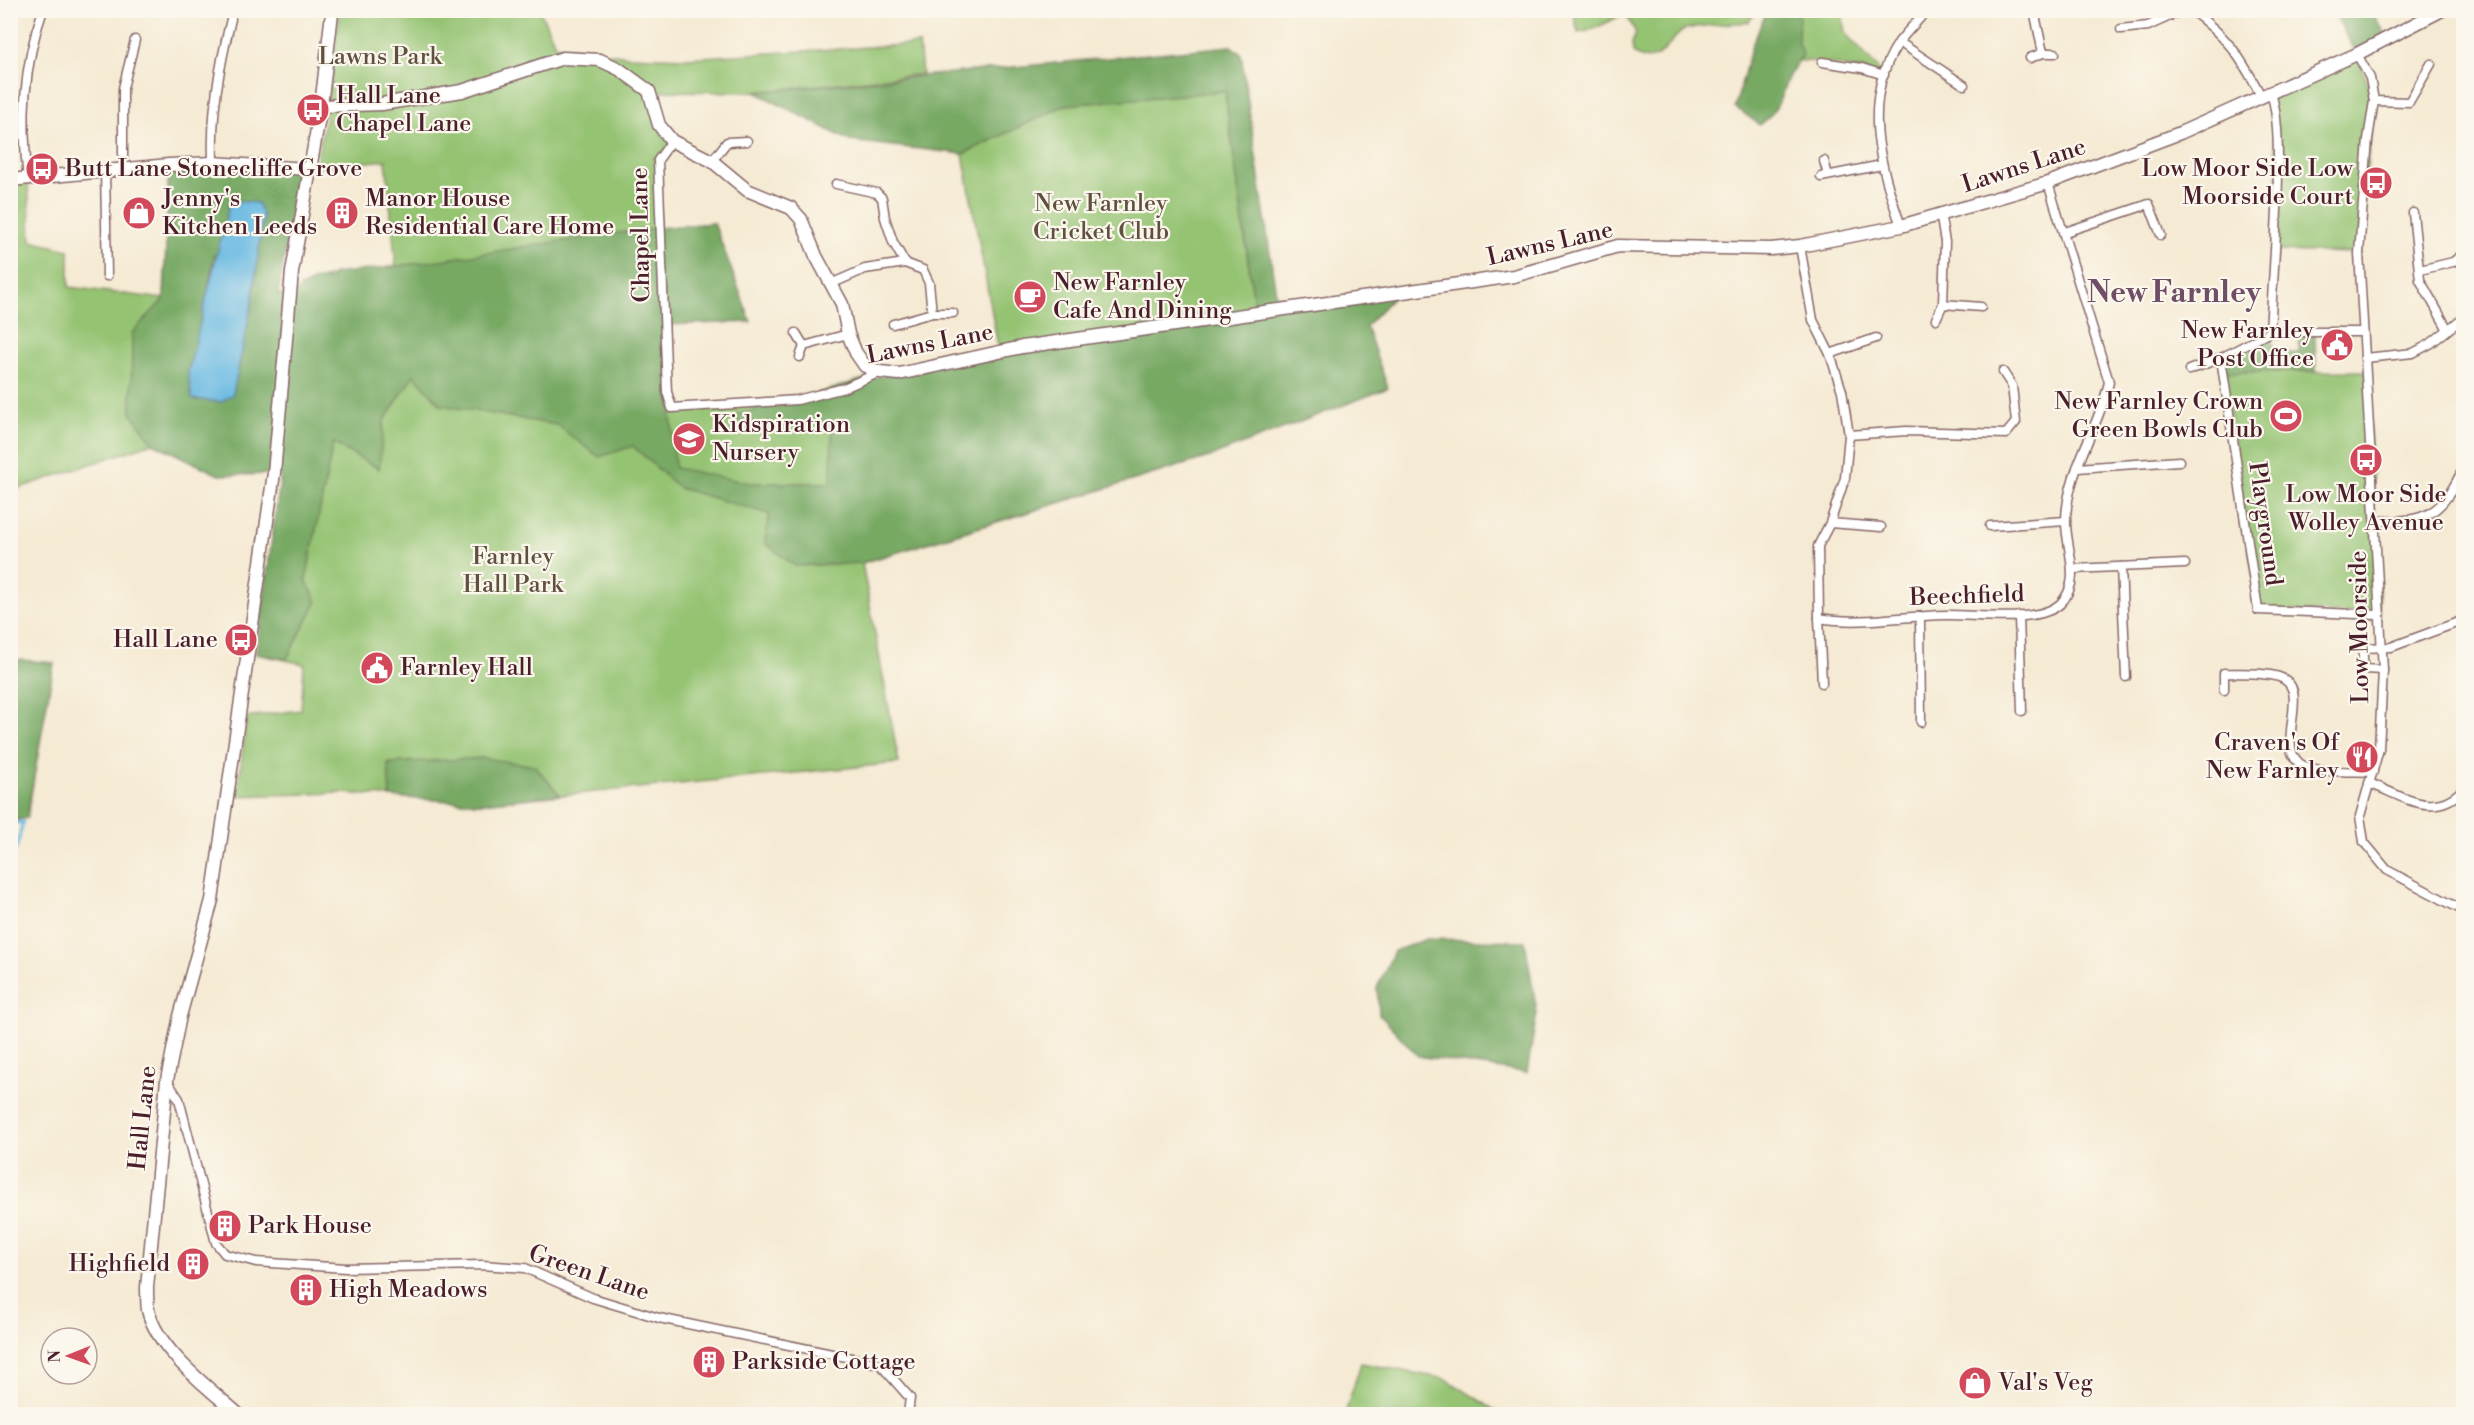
<svg xmlns="http://www.w3.org/2000/svg" width="2474" height="1425" font-family="'Libre Bodoni',serif">
<style>
.green{fill:#94c372;stroke:#6f714e;stroke-width:1.5}
.forest{fill:#77a964;stroke:#606448;stroke-width:1.5;fill-rule:evenodd}
.water{fill:#67b9e2;stroke:#586c86;stroke-width:1.5}
.lines{fill:none;stroke-linecap:round;stroke-linejoin:round}
.stream{stroke:#67b9e2;stroke-width:3}
.street-casing{stroke:#866666;stroke-width:11}
.secondary-casing{stroke:#866666;stroke-width:15}
.street{stroke:#fff;stroke-width:8}
.secondary{stroke:#fff;stroke-width:12}
.labels{text-anchor:middle;dominant-baseline:central;stroke-width:4.5;stroke-linejoin:round;paint-order:stroke}
.park-label{font-size:24px;fill:#605040;stroke:#fbf7ec}
.poi-label{font-size:24px;fill:#4a1f2b;stroke:#fbf7ec;text-anchor:start}
.street-label{font-size:24px;fill:#4a1f2b;stroke:#fbf7ec}
.district-label{font-size:30px;font-weight:bold;fill:#6f4f66;stroke:#fbf7ec}
</style>
<rect width="100%" height="100%" fill="#fbf7ec"/>
<filter id="ink" filterUnits="userSpaceOnUse"><feTurbulence type="fractalNoise" baseFrequency=".0167" numOctaves="2"/><feDisplacementMap in="SourceGraphic" scale="12" xChannelSelector="R" yChannelSelector="G"/><feConvolveMatrix kernelMatrix="1 2 1 2 8 2 1 2 1" color-interpolation-filters="sRGB"/></filter>
<filter id="wash" filterUnits="userSpaceOnUse"><feTurbulence type="fractalNoise" baseFrequency=".008" numOctaves="4" result="noise"/><feDisplacementMap in="SourceGraphic" scale="24" xChannelSelector="R" yChannelSelector="G"/><feGaussianBlur stdDeviation="1.35" result="paint"/><feColorMatrix in="noise" values="0 0 0 0 0 0 0 0 0 0 0 0 0 0 0 0 0 1.4 0 .05"/><feComposite in="paint" operator="in"/></filter>
<g filter="url(#wash)">
<rect width="100%" height="100%" fill="#f5ead3"/>
<g class="green">
<path d="M334,11H540L556,46L628,56L685,58L919,44L922,74L755,92L649,91L672,141L658,160L659,226L672,408L756,403V409L1212,456L862,563L899,763L481,803L342,793L237,796L247,717L301,710L304,664L256,654L282,474L300,287C330,271 363,273 396,267L386,160L315,168L328,106L339,18L332,13Z"/>
<path d="M1573,11V10L1757,11L1748,22C1728,24 1706,24 1686,29C1670,34 1662,73 1633,53L1632,43L1636,33L1625,13C1610,21 1595,30 1578,33Z"/>
<path d="M1783,11H1842L1845,33L1884,75L1822,62L1780,59Z"/>
<path d="M2357,54L2374,101L2359,253L2274,251L2277,168L2270,92Z"/>
<path d="M1225,91L1255,311L999,352L963,154L1065,105Z"/>
<path d="M169,165L299,168L277,294L219,475L153,443L11,491V180L28,179L31,241L69,250V287L164,299Z"/>
<path d="M2366,371L2380,615L2258,610L2224,372Z"/>
<path d="M1361,1363L1446,1379L1501,1414H1345Z"/>
</g>
<g class="forest">
<path d="M1767,11H1799L1798,44L1803,55C1798,63 1790,72 1787,80C1780,100 1778,111 1760,125L1735,107L1752,45Z"/>
<path d="M2332,11H2370L2389,38L2357,54Z"/>
<path d="M1231,46L1241,54L1278,308L1399,291L1366,326L1388,388L1212,456L862,563L795,566L765,543L769,514L679,488L633,446L599,457L557,425L441,405L414,375L384,421L379,469L333,443L306,580L317,601L287,659L256,654L281,474L219,475L153,443L131,413L132,333L164,299L169,165L299,168L278,294L291,296L315,279L332,280L333,274C461,261 586,232 714,223L751,322L664,325L675,468L749,483H831L832,423H738V414L756,410V403L797,400L860,380L1255,311L1225,91L1065,105L963,154L850,141L755,92ZM263,217L252,303L233,394L220,402L193,399L191,386L214,256Z"/>
<path d="M2270,332L2275,353H2299L2300,332H2315L2316,371L2224,372L2221,358Z"/>
<path d="M11,659L54,663L27,818L11,821Z"/>
<path d="M484,758L535,766L560,795L481,803L390,797L388,763Z"/>
<path d="M1427,939L1525,941L1537,1013L1527,1073L1418,1056L1379,1014L1377,988L1394,951Z"/>
</g>
<path class="water" d="M238,201L258,203L263,217L252,303L233,394L221,402L192,399L188,372L229,205Z"/>
<g class="lines">
<path class="stream" d="M10,824L23,822L16,849"/>
</g>
</g>
<g filter="url(#ink)">
<g class="lines">
<g class="street-casing">
<g id="street">
<path d="M2191,10C2228,38 2240,55 2261,96"/>
<path d="M2121,29L2148,26L2183,10"/>
<path d="M1899,42L1964,85"/>
<path d="M2043,53H2055"/>
<path d="M2357,54L2370,78L2374,101L2368,139L2359,253L2383,670L2379,749L2360,816L2364,842L2387,870L2464,911"/>
<path d="M2030,58L2043,53L2034,10"/>
<path d="M1822,62L1862,68L1884,75"/>
<path d="M2374,101L2409,102L2431,64"/>
<path d="M672,141L658,160L667,392L672,408L797,400L844,388L880,372"/>
<path d="M712,161L727,142L747,141"/>
<path d="M1824,161L1828,175"/>
<path d="M213,163C211,113 219,68 231,19"/>
<path d="M123,168V88L135,40"/>
<path d="M105,170L107,276"/>
<path d="M1821,177L1882,165"/>
<path d="M28,179C21,121 23,66 43,10"/>
<path d="M1940,213L1945,242L1943,304L1981,307"/>
<path d="M2413,213L2420,280L2447,328"/>
<path d="M1901,226C1880,165 1860,100 1899,42C1907,31 1918,21 1927,10"/>
<path d="M2065,232L2149,204L2161,235"/>
<path d="M1800,246L1813,320L1830,354L1842,391L1849,435L1845,478L1830,523L1818,546L1819,618C1861,625 1902,616 1945,615C1974,614 2039,625 2061,603C2083,580 2065,547 2066,520C2067,470 2099,429 2109,382L2048,183"/>
<path d="M2420,270L2453,262L2464,253"/>
<path d="M833,283L865,269L905,263L893,242L885,218L882,198L877,193L836,184"/>
<path d="M932,313H953"/>
<path d="M1936,319L1943,304"/>
<path d="M893,324L932,313L929,283L923,270L905,263"/>
<path d="M2270,332H2363"/>
<path d="M796,333L804,346"/>
<path d="M1830,354L1876,338"/>
<path d="M800,357L804,346L848,334"/>
<path d="M2221,358L2258,610L2380,615"/>
<path d="M2365,358L2413,353L2430,344L2464,317"/>
<path d="M2189,370L2221,358L2270,332C2272,287 2287,124 2270,92"/>
<path d="M1849,435L1906,431L2006,434L2016,422L2012,386L2003,372"/>
<path d="M2077,468L2179,461"/>
<path d="M2376,521C2428,522 2441,515 2464,467"/>
<path d="M1830,523L1881,527"/>
<path d="M1990,526L2066,521"/>
<path d="M2121,567L2126,677"/>
<path d="M2072,569L2185,564"/>
<path d="M2019,616L2022,711"/>
<path d="M1920,617L1921,722"/>
<path d="M1819,618L1822,683"/>
<path d="M2383,670L2363,669V648L2391,647L2464,620"/>
<path d="M2224,690V673C2241,674 2263,672 2279,677C2315,688 2270,750 2304,766C2320,773 2356,771 2373,772"/>
<path d="M2369,783C2403,796 2435,821 2464,788"/>
<path d="M167,1081L179,1099L216,1243L225,1254L256,1262L346,1268L482,1265L525,1268L593,1298L659,1318L880,1364L910,1398L908,1414"/>
</g>
</g>
<g class="secondary-casing">
<g id="secondary">
<path d="M321,106L382,104L462,91L563,58L600,60L619,69L649,91L659,125L672,141L712,161L747,190L791,208L801,219L816,256L842,304L848,334L856,353L865,366L880,372L899,374L1022,347L1514,276L1618,246L1771,249L1800,246L1901,226L2048,183L2180,133L2357,54L2442,10"/>
<path d="M10,180L169,165L213,163L308,169"/>
<path d="M238,1414C209,1388 157,1350 148,1310C147,1303 147,1295 147,1287L167,1080L180,1016L212,900L274,473L292,272L321,106L332,13L330,10"/>
</g>
</g>
<use href="#street" class="street"/>
<use href="#secondary" class="secondary"/>
</g>
</g>
<defs>
<g id="bus-disc" transform="scale(1.725)"><circle r="9.5" fill="#d1495b" stroke="#fbf7ec"/><path d="M-5-6H5V4H4V6H2V4H-2V6H-4V4H-5ZM-3.5-4V0h7V-4ZM-3.5 1.2v1.5H-2V1.2ZM2 1.2v1.5H3.5V1.2Z" fill="#fff"/></g>
<g id="shop-disc" transform="scale(1.725)"><circle r="9.5" fill="#d1495b" stroke="#fbf7ec"/><path d="M-5-2.5h2.3a2.7 3.5 0 0 1 5.4 0H5L5.5 6h-11ZM-1.5-2.5h3a1.5 2.3 0 0 0-3 0Z" fill="#fff"/></g>
<g id="building-disc" transform="scale(1.725)"><circle r="9.5" fill="#d1495b" stroke="#fbf7ec"/><path d="M-4-6H4V6H1V3H-1V6H-4ZM-2.5-4.3h1.7v1.8h-1.7ZM.8-4.3h1.7v1.8H.8ZM-2.5-1h1.7V.8h-1.7ZM.8-1h1.7V.8H.8Z" fill="#fff"/></g>
<g id="cafe-disc" transform="scale(1.725)"><circle r="9.5" fill="#d1495b" stroke="#fbf7ec"/><path d="M-5.5-4.5H6V0H3Q3 3.5 0 3.5H-2.5Q-5.5 3.5-5.5 0ZM3-3.2v2h1.7v-2ZM-6 4.5H4V6H-6Z" fill="#fff"/></g>
<g id="civic-disc" transform="scale(1.725)"><circle r="9.5" fill="#d1495b" stroke="#fbf7ec"/><path d="M-.6-6.5H3V-4.5H.6V-3L4-1V1h2V6H-6V1h2V-1L-.6-3ZM-1.2 2.5V6h2.4V2.5Z" fill="#fff"/></g>
<g id="stadium-disc" transform="scale(1.725)"><circle r="9.5" fill="#d1495b" stroke="#fbf7ec"/><path d="M0-5a6.5 5 0 1 0 0 10a6.5 5 0 1 0 0-10ZM-3.5-1.8h7v3.6h-7Z" fill="#fff"/></g>
<g id="school-disc" transform="scale(1.725)"><circle r="9.5" fill="#d1495b" stroke="#fbf7ec"/><path d="M0-5L7-2L0 1L-7-2ZM-4 1L0 2.5L4 1V4Q0 6-4 4Z" fill="#fff"/></g>
<g id="restaurant-disc" transform="scale(1.725)"><circle r="9.5" fill="#d1495b" stroke="#fbf7ec"/><path d="M-5-6h1v4h1v-4h1v4h1v-4h1v5L-1.5 .5V6h-2V.5L-5-1ZM5-6V6H3V1.5H1.5Q1.5-4 5-6Z" fill="#fff"/></g>
</defs>
<g fill-rule="evenodd">
<use href="#bus-disc" x="313" y="110"/>
<use href="#bus-disc" x="42" y="169"/>
<use href="#bus-disc" x="2376" y="183"/>
<use href="#shop-disc" x="139" y="213"/>
<use href="#building-disc" x="342" y="213"/>
<use href="#cafe-disc" x="1030" y="297"/>
<use href="#civic-disc" x="2337" y="345"/>
<use href="#stadium-disc" x="2286" y="416"/>
<use href="#school-disc" x="689" y="439"/>
<use href="#bus-disc" x="2366" y="460"/>
<use href="#bus-disc" x="241" y="640"/>
<use href="#civic-disc" x="377" y="668"/>
<use href="#restaurant-disc" x="2362" y="757"/>
<use href="#building-disc" x="225" y="1226"/>
<use href="#building-disc" x="193" y="1264"/>
<use href="#building-disc" x="306" y="1290"/>
<use href="#building-disc" x="709" y="1362"/>
<use href="#shop-disc" x="1975" y="1383"/>
</g>
<g class="labels">
<g class="park-label">
<text x="380" y="57">Lawns Park</text>
<text x="1101" y="204">New Farnley<tspan x="1101" dy="28">Cricket Club</tspan></text>
<text x="513" y="557">Farnley<tspan x="513" dy="28">Hall Park</tspan></text>
</g>
<g class="poi-label">
<text x="336" y="96">Hall Lane<tspan x="336" dy="28">Chapel Lane</tspan></text>
<text x="65" y="169">Butt Lane Stonecliffe Grove</text>
<text x="2353" y="169" text-anchor="end">Low Moor Side Low<tspan x="2353" dy="28">Moorside Court</tspan></text>
<text x="162" y="199">Jenny's<tspan x="162" dy="28">Kitchen Leeds</tspan></text>
<text x="365" y="199">Manor House<tspan x="365" dy="28">Residential Care Home</tspan></text>
<text x="1053" y="283">New Farnley<tspan x="1053" dy="28">Cafe And Dining</tspan></text>
<text x="2314" y="331" text-anchor="end">New Farnley<tspan x="2314" dy="28">Post Office</tspan></text>
<text x="2263" y="402" text-anchor="end">New Farnley Crown<tspan x="2263" dy="28">Green Bowls Club</tspan></text>
<text x="712" y="425">Kidspiration<tspan x="712" dy="28">Nursery</tspan></text>
<text x="2366" y="495" text-anchor="middle">Low Moor Side<tspan x="2366" dy="28">Wolley Avenue</tspan></text>
<text x="218" y="640" text-anchor="end">Hall Lane</text>
<text x="400" y="668">Farnley Hall</text>
<text x="2339" y="743" text-anchor="end">Craven's Of<tspan x="2339" dy="28">New Farnley</tspan></text>
<text x="248" y="1226">Park House</text>
<text x="170" y="1264" text-anchor="end">Highfield</text>
<text x="329" y="1290">High Meadows</text>
<text x="732" y="1362">Parkside Cottage</text>
<text x="1998" y="1383">Val's Veg</text>
</g>
<g class="street-label">
<text transform="translate(2024 166) rotate(-18)">Lawns Lane</text>
<text transform="translate(641 235) rotate(-91)">Chapel Lane</text>
<text transform="translate(1550 244) rotate(-13)">Lawns Lane</text>
<text transform="translate(930 344) rotate(-11)">Lawns Lane</text>
<text transform="translate(2265 524) rotate(82)">Playground</text>
<text transform="translate(1967 596) rotate(-2)">Beechfield</text>
<text transform="translate(2360 627) rotate(-91)">Low Moorside</text>
<text transform="translate(143 1118) rotate(-84)">Hall Lane</text>
<text transform="translate(589 1273) rotate(19)">Green Lane</text>
</g>
<g class="district-label">
<text x="2174" y="293">New Farnley</text>
</g>
</g>
<rect width="2474" height="1425" fill="none" stroke="#fbf7ec" stroke-width="36"/>
<g transform="translate(69 1356) rotate(269)"><circle r="28" fill="#fbf7ec" stroke="#b4a19f" stroke-width="1.5"/>
<path d="M0-4.5L10 22L0 15L-10 22Z" fill="#d1495b"/>
<text y="-9" font-size="16" font-weight="bold" text-anchor="middle" fill="#4a1f2b">N</text>
</g>
</svg>
